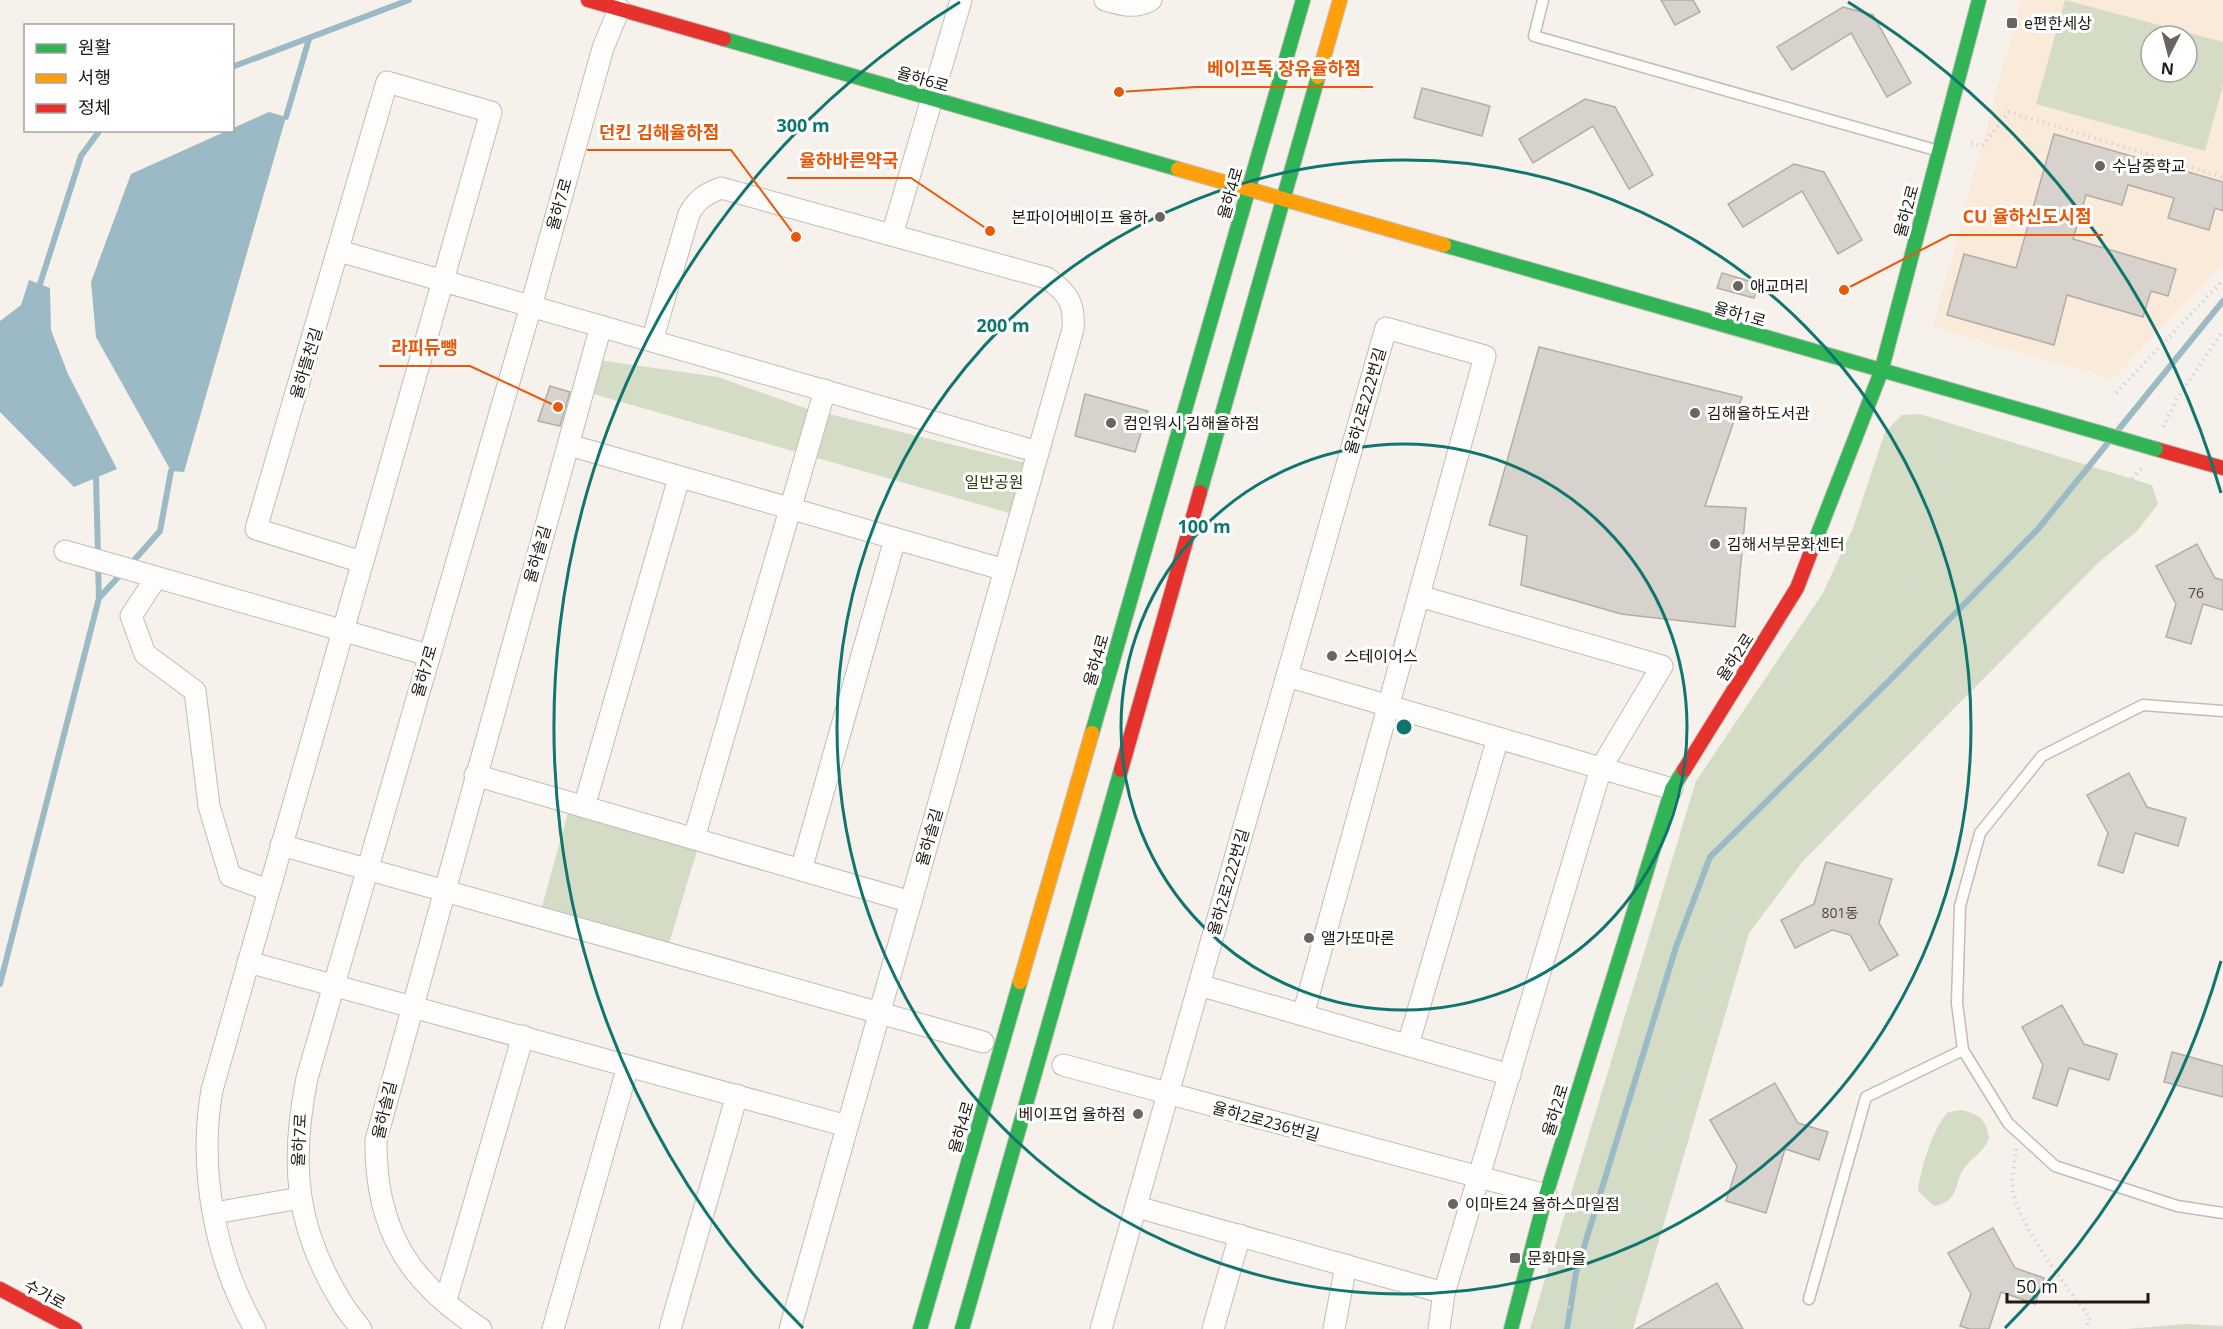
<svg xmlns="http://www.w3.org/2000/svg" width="2223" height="1329" font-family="'Open Sans','Noto Sans KR',sans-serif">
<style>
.built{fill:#faeada;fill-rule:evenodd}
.green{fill:#d4dcc6;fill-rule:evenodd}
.water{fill:#9cbac5}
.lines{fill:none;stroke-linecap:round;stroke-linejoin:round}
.stream{stroke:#9cbac5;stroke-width:6}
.building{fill:#d8d2cc;stroke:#b3ada7;stroke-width:1.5}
.lane-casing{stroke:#c2bcb6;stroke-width:13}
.street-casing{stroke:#c2bcb6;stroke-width:23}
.fast-casing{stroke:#c2bcb6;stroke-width:16}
.slow-casing{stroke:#c2bcb6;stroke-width:16}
.jam-casing{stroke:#c2bcb6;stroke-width:16}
.path{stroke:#d8d5d3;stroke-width:4;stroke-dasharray:1.5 4.5;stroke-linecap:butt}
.lane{stroke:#fefdfc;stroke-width:10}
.street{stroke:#fefdfc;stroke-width:21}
.fast{stroke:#30b455;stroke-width:14}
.slow{stroke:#ff9f0a;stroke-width:14}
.jam{stroke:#e5322d;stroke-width:14}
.fast-bridge-casing{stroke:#c2bcb6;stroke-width:16;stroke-linecap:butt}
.fast-bridge{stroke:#30b455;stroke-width:14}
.ring{fill:none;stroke:#0f766e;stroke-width:3}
.poi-dot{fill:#6b655e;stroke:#fff;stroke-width:2}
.labels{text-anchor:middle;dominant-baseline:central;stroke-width:6;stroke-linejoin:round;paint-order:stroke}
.number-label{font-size:14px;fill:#4d4740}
.poi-label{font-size:16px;fill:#1f1912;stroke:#fff;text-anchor:start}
.street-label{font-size:16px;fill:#1f1912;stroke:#fff}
.park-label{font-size:16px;fill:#274108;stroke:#fff}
.centre{fill:#0f766e;stroke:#fff;stroke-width:3}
.ring-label{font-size:18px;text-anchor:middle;font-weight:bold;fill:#0f766e;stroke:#fff;stroke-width:6;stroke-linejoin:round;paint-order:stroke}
.leader{fill:none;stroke:#e8590c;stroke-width:2}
.callout-dot{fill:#e8590c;stroke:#fff;stroke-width:2}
.callout-label{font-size:18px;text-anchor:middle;font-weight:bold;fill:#e8590c;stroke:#fff;stroke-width:6;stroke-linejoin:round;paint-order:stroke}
</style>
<rect width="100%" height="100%" fill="#f7f1eb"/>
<path class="built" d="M2021,0H2223V260L2218,269L2113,379L1933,327ZM2151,36H2187V72H2151Z"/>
<g class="green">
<path d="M2065,0L2223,42V85L2205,151L2036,104ZM2151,36H2187V72H2151Z"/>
<path d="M591,359L718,377L805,408L1034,465L1020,516L583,391Z"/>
<path d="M1920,414L2152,485L2158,504L2137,531L2100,561L1803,861L1749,933L1633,1329H1530L1696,781L1823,593L1853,528L1885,432L1902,415Z"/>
<path d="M570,805L699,844L667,950L540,914Z"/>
<path d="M1962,1110C1980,1115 1986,1119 1989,1138C1984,1152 1973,1156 1965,1167C1952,1185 1961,1201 1934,1206L1918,1191C1921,1167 1932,1130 1948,1112Z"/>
<path d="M2185,1324L2223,1326V1329H2126Z"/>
</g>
<g class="water">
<path d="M269,112L286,117L184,472L171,471L96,337L91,282L131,174Z"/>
<path d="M29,280L50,288L51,330L68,374L117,469L74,487L0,412V321L21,305Z"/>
</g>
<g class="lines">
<g class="stream">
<path d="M232,67L409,0"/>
<path d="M286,117L309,39"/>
<path d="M40,284L81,156L100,130"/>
<path d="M2119,429L2223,301"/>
<path d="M96,478L98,555"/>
<path d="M129,566L160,531L171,471"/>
<path d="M99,598L122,573"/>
<path d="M0,984L99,598L98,565"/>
<path d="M1567,1329L1576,1273L1676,947L1710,857L1889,681L2038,529L2107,444"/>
</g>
</g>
<g class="building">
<path d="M1661,0H1693L1700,12L1675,25Z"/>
<path d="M1843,7L1873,15L1911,83L1887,97L1851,33L1792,70L1777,47Z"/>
<path d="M1422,88L1490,106L1482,136L1414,118Z"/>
<path d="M1585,99L1615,107L1653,175L1629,189L1593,126L1533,163L1519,139Z"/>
<path d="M2054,134L2223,182V211L2215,208L2209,230L2168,218L2174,198L2128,185L2122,205L2086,195L2073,239L2176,269L2168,296L2151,291L2143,317L2067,295L2054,345L1947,315L1964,254L2016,268Z"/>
<path d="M1794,164L1824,172L1862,240L1838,254L1802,191L1743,227L1728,204Z"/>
<path d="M1722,273L1759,284L1754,298L1717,288Z"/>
<path d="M1539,347L1742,397L1705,506L1746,508L1735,627L1621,614L1521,585L1527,536L1489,525Z"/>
<path d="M550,386L570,392L560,426L538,421Z"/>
<path d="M1085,394L1148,411L1135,452L1075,436Z"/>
<path d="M2197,544L2215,578L2223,580V610L2203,604L2191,644L2166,637L2176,604L2156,566Z"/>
<path d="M2129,773L2147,807L2186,818L2178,846L2135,833L2123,873L2098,865L2108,833L2087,795Z"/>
<path d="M1826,862L1892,879L1879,923L1898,955L1870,971L1850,935L1832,930L1795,948L1781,920L1814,904Z"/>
<path d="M2062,1005L2084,1044L2117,1054L2109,1080L2069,1068L2057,1106L2033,1098L2043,1065L2022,1027Z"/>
<path d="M2172,1052L2223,1066V1097L2164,1082Z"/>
<path d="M1775,1083L1798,1123L1828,1132L1819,1160L1785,1149L1766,1213L1726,1201L1737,1166L1710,1120Z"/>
<path d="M1993,1228L2015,1268L2044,1278L2035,1304L2001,1292L1989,1329H1970L1960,1326L1971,1294L1948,1253Z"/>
<path d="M1717,1283L1743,1329H1636Z"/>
</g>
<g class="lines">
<g class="lane-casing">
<g id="lane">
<path d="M1543,0L1534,36L1939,151"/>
<path d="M2223,711L2143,705L2042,756L1980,833L1960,906L1957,1003L1963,1050L2008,1123L2055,1166L2177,1206L2223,1213"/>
<path d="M1809,1299L1866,1097L1963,1050"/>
</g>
</g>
<g class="street-casing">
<g id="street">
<path d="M1105,0C1122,5 1135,9 1151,0"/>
<path d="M892,235L961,0"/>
<path d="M339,251L1038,452"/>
<path d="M652,341L689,214C697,199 706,194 721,188L1047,278C1068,293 1075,303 1073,329L790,1329"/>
<path d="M569,445L1005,570"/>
<path d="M65,551L428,655"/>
<path d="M156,578L131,616L145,654L195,691L209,806L230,876L268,890"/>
<path d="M1419,596L1662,666L1601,768L1444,1293L1439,1329"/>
<path d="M1287,676L1672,789"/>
<path d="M475,775L911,902"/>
<path d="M584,807L679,478"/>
<path d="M694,838L825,390"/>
<path d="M281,845L983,1042"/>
<path d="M801,870L895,539"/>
<path d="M248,962L847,1126"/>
<path d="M1199,985L1510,1075"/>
<path d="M1408,1045L1498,738"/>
<path d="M1063,1065L1546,1195"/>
<path d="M1137,1207L1444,1293"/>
<path d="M215,1213L300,1198"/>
<path d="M446,1300L523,1036"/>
<path d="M255,1329C215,1260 198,1169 212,1090L491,112L387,82L256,529L362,562"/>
<path d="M361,1329C355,1320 347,1312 342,1303C295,1228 290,1163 307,1078L531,306L603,48L619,9"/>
<path d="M481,1329C409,1282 375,1230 376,1140L601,326"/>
<path d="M553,1329L628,1066"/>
<path d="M670,1329L737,1095"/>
<path d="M1101,1329L1386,328L1485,356L1303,1015"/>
<path d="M1213,1329L1240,1235"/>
<path d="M1334,1329L1346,1265"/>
</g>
</g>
<g class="fast-casing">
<g id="fast">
<path d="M724,39L1178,169"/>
<path d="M1444,245L2035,414"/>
<path d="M1200,492L1318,77"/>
<path d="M1812,549L1881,372L1979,0"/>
<path d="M1092,733L1303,0"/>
<path d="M920,1329L1020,982"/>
<path d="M962,1329L1121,770"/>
<path d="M1511,1329L1546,1195L1672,789L1684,770"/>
</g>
</g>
<g class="slow-casing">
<g id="slow">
<path d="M1318,77L1340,0"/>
<path d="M1178,169L1444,245"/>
<path d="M1020,982L1092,733"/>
</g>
</g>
<g class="jam-casing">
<g id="jam">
<path d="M588,0L724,39"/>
<path d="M2156,449L2223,468"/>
<path d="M1121,770L1200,492"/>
<path d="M1684,770L1797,588L1812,549"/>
<path d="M0,1289L75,1329"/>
</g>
</g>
<g class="path">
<path d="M1971,143L1982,146L2009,112L2223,177"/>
<path d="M2116,393L2223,280"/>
<path d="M2163,427L2178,397L2223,331"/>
<path d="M1784,662L1801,731L1817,721L1840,694L1876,666L1879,617L1907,589L1937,500V424"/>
<path d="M2016,1149C2015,1162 2011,1178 2013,1191C2019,1226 2067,1288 2090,1317L2086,1329"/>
<path d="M1545,1301L1612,1318"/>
<path d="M1608,1329L1724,935L1741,894L1769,856L2142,468"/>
</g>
<use href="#lane" class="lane"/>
<use href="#street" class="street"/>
<use href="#fast" class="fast"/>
<use href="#slow" class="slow"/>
<use href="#jam" class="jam"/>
<g class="fast-bridge-casing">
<path id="fast-bridge" d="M2035,414L2156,449"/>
</g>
<use href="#fast-bridge" class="fast-bridge"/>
</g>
<g class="ring">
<circle cx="1404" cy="727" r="283"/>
<circle cx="1404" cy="727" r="567"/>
<path d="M2221 961A850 850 0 0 1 2005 1328M803 1328A850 850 0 0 1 960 2M1848 2A850 850 0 0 1 2221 493"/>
</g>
<g class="poi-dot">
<rect x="2006" y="17" width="12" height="12" rx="3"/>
<circle cx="2100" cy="166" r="6"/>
<circle cx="1160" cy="217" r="6"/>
<circle cx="1738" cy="286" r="6"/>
<circle cx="1695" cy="413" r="6"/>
<circle cx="1111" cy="423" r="6"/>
<circle cx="1715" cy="544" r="6"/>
<circle cx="1332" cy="656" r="6"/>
<circle cx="1309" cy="938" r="6"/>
<circle cx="1138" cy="1114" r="6"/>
<circle cx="1453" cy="1204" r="6"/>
<rect x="1509" y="1252" width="12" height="12" rx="3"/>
</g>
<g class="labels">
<g class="number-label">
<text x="2196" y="592">76</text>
<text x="1840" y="912">801동</text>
</g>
<g class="poi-label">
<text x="2024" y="23">e편한세상</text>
<text x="2112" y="166">수남중학교</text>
<text x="1148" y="217" text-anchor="end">본파이어베이프 율하</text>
<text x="1750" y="286">애교머리</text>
<text x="1707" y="413">김해율하도서관</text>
<text x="1123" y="423">컴인워시 김해율하점</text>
<text x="1727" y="544">김해서부문화센터</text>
<text x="1344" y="656">스테이어스</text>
<text x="1321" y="938">앨가또마론</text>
<text x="1126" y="1114" text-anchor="end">베이프업 율하점</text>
<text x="1465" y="1204">이마트24 율하스마일점</text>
<text x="1527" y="1258">문화마을</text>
</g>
<g class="street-label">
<text transform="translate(923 79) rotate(16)">율하6로</text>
<text transform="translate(1230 193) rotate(-74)">율하4로</text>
<text transform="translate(559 204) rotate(-74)">율하7로</text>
<text transform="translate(1906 211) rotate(-75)">율하2로</text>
<text transform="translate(1740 314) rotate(16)">율하1로</text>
<text transform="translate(306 363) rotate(-73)">율하뜰천길</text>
<text transform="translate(1365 401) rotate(-74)">율하2로222번길</text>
<text transform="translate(537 554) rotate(-74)">율하솔길</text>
<text transform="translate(1735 657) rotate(-57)">율하2로</text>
<text transform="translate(1096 660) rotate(-74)">율하4로</text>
<text transform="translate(424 671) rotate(-74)">율하7로</text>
<text transform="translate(929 837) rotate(-74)">율하솔길</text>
<text transform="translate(1228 882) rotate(-74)">율하2로222번길</text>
<text transform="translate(384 1110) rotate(-77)">율하솔길</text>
<text transform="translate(1555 1110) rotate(-73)">율하2로</text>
<text transform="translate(1266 1121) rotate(15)">율하2로236번길</text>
<text transform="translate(961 1127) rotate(-74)">율하4로</text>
<text transform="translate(299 1140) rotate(-87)">율하7로</text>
<text transform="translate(45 1294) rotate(28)">수가로</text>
</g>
<g class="park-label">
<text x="994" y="482">일반공원</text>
</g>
</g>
<circle cx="1404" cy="727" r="9" class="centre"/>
<g class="ring-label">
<text x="803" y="132">300 m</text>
<text x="1003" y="332">200 m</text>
<text x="1204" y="533">100 m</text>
</g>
<path class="leader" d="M1119 92L1196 87H1373M796 237L731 150H587M990 231L911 178H787M1844 290L1950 235H2103M558 407L470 366H379"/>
<g class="callout-dot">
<circle cx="1119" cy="92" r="6"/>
<circle cx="796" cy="237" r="6"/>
<circle cx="990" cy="231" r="6"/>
<circle cx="1844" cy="290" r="6"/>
<circle cx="558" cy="407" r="6"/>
</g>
<g class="callout-label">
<text x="1284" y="75">베이프독 장유율하점</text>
<text x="659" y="139">던킨 김해율하점</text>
<text x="849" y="167">율하바른약국</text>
<text x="2027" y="223">CU 율하신도시점</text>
<text x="424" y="354">라피듀뺑</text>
</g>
<rect x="24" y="24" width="210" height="108" fill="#ffffff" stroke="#a5a3a0" stroke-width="1.5"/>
<rect x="36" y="44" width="30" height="9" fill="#30b455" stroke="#a5a3a0" stroke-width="1.5"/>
<text x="78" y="54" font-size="18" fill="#1f1912">원활</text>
<rect x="36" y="74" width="30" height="9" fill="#ff9f0a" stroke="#a5a3a0" stroke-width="1.5"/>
<text x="78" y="84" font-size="18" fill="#1f1912">서행</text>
<rect x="36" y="104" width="30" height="9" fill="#e5322d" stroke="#a5a3a0" stroke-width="1.5"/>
<text x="78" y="114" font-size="18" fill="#1f1912">정체</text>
<g transform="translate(2169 54) rotate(186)"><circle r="28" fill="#ffffff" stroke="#a5a3a0" stroke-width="1.5"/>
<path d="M0-4.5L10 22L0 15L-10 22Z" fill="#6b655e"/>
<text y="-9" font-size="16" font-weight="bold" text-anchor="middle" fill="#1f1912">N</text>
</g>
<path d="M2007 1293v9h141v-9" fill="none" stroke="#1f1912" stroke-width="3"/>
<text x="2016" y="1293" font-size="18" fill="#1f1912" stroke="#ffffff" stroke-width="4.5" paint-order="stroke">50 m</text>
</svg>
